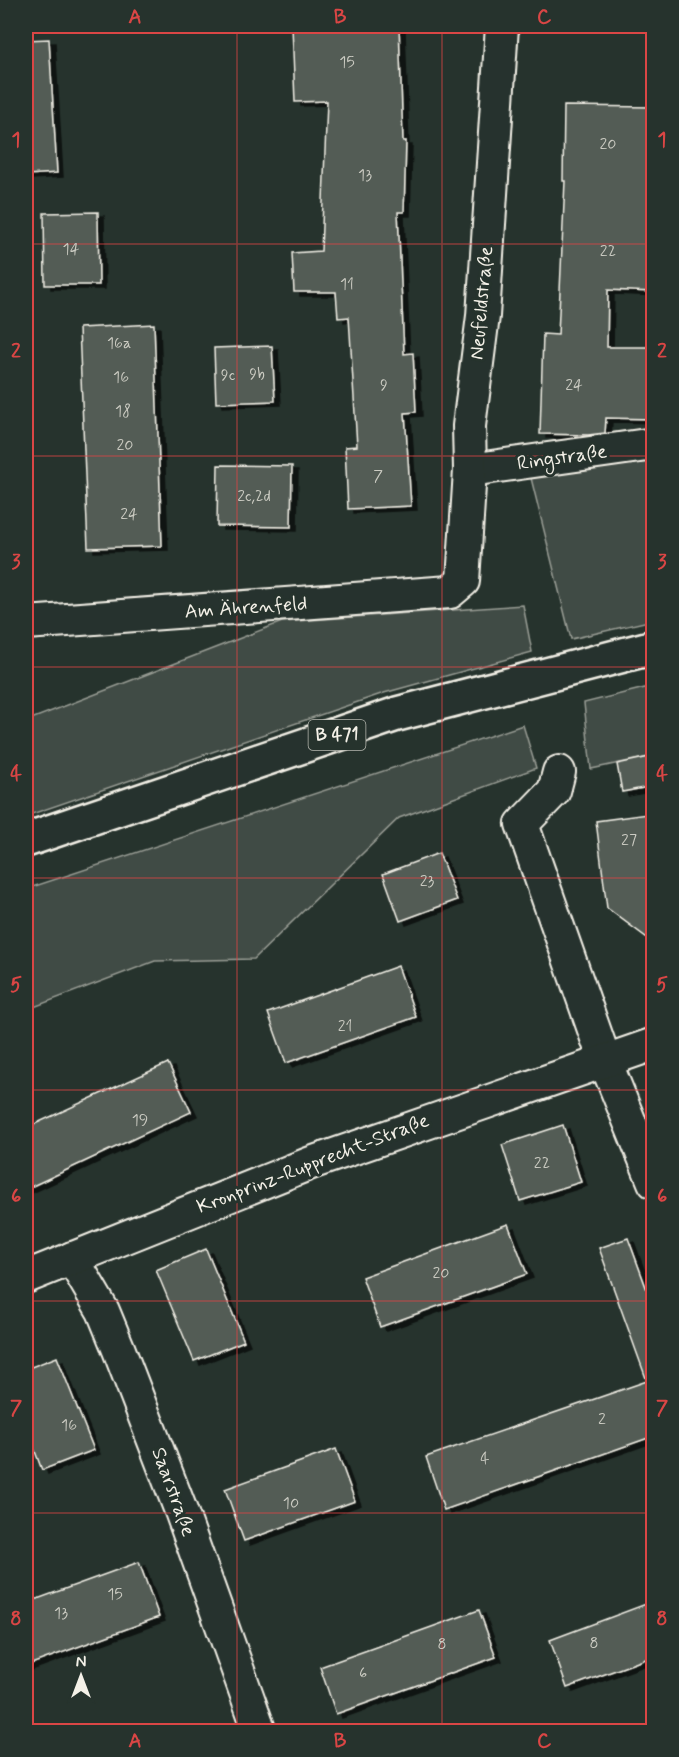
<svg xmlns="http://www.w3.org/2000/svg" width="679" height="1757" font-family="Mynerve,sans-serif">
<style>
.green{fill:#414b45;stroke:#9a9e96;stroke-width:1.5}
.building{fill:#525c55;stroke:#f4f1e8;stroke-width:1.5;filter:url(#shadow)}
.lines{fill:none;stroke-linecap:round;stroke-linejoin:round}
.minor-casing{stroke:#f4f1e8;stroke-width:36}
.trunk-casing{stroke:#f4f1e8;stroke-width:38}
.minor{stroke:#26332d;stroke-width:32}
.trunk{stroke:#26332d;stroke-width:33}
.grid{fill:none;stroke:#da4645;stroke-width:1.5;stroke-opacity:0.55}
.labels{text-anchor:middle;dominant-baseline:central;stroke-width:6;stroke-linejoin:round;paint-order:stroke}
.number-label{font-size:16px;fill:#ccccc3}
.shield{fill:#26332d;stroke:#b6b8b0;stroke-width:1.5}
.shield-label{font-size:18px;font-weight:bold;fill:#f4f1e8}
.street-label{font-size:20px;fill:#f4f1e8;stroke:#26332d}
.neatline{fill:none;stroke:#da4645;stroke-width:2}
.grid-label{font-size:20px;text-anchor:middle;font-weight:bold;fill:#da4645}
</style>
<defs>
<filter id="shadow"><feDropShadow dx="6" dy="4" stdDeviation="0" flood-color="#0009"/></filter>
</defs>
<rect width="100%" height="100%" fill="#26332d"/>
<filter id="ink" filterUnits="userSpaceOnUse"><feTurbulence type="fractalNoise" baseFrequency=".0167" numOctaves="2"/><feDisplacementMap in="SourceGraphic" scale="12" xChannelSelector="R" yChannelSelector="G"/><feConvolveMatrix kernelMatrix="1 2 1 2 8 2 1 2 1" color-interpolation-filters="sRGB"/></filter>
<g filter="url(#ink)">
<g class="green">
<path d="M653,456V620L571,639L531,478Z"/>
<path d="M523,605L532,652L384,693L26,816V721L282,622Z"/>
<path d="M653,686V756L591,769L584,703Z"/>
<path d="M523,725L536,768L399,818L254,959L155,961L26,1010V889Z"/>
</g>
<g class="building">
<path d="M292,26H399L403,141H406L404,212H398L404,354L413,353L416,412L405,413L411,506L348,509L345,447L357,446L349,317L338,318L336,292H294L292,253L321,251L327,101L295,102Z"/>
<path d="M49,39L57,173L26,175V40Z"/>
<path d="M564,106L654,107V292L608,290L607,347H654V419L606,418L605,433L588,435L540,434L543,334L558,335L565,181H563Z"/>
<path d="M98,212L99,285H45L44,213Z"/>
<path d="M154,324L162,546L88,548L79,328Z"/>
<path d="M272,346L275,401L216,403L214,348Z"/>
<path d="M218,465L292,466L291,527L217,526Z"/>
<path d="M654,756V786L622,792L617,764Z"/>
<path d="M647,814L654,863V943L607,908L596,821Z"/>
<path d="M439,853L457,900L400,921L383,874Z"/>
<path d="M398,966L416,1017L286,1063L268,1013Z"/>
<path d="M168,1063L191,1112L26,1189V1128Z"/>
<path d="M563,1125L581,1182L520,1201L502,1145Z"/>
<path d="M508,1224L527,1274L380,1327L362,1277Z"/>
<path d="M628,1238L654,1309V1436L444,1510L426,1457L647,1381L599,1248Z"/>
<path d="M206,1249L244,1341L194,1361L156,1270Z"/>
<path d="M57,1357L94,1450L42,1470L26,1427V1369Z"/>
<path d="M336,1449L355,1501L244,1541L225,1489Z"/>
<path d="M139,1562L159,1617L26,1666V1603Z"/>
<path d="M654,1601V1656L567,1688L550,1640Z"/>
<path d="M479,1610L496,1657L336,1714L320,1667Z"/>
</g>
<g class="lines">
<g class="minor-casing">
<g id="minor">
<path d="M470,470L654,444"/>
<path d="M26,623L450,592L463,581L470,470L469,426L483,316L502,26"/>
<path d="M559,772L554,791L522,824L605,1061L654,1182"/>
<path d="M72,1258L103,1311L119,1350L181,1511L260,1732"/>
<path d="M26,1277L311,1163L654,1044"/>
</g>
</g>
<g class="trunk-casing">
<path id="trunk" d="M26,840L397,714L654,647"/>
</g>
<use href="#minor" class="minor"/>
<use href="#trunk" class="trunk"/>
</g>
</g>
<path class="grid" d="M237,26V1732M442,26V1732M26,244H654M26,456H654M26,667H654M26,878H654M26,1090H654M26,1301H654M26,1513H654"/>
<g class="labels">
<g class="number-label">
<text x="347" y="62">15</text>
<text x="608" y="144">20</text>
<text x="365" y="175">13</text>
<text x="71" y="249">14</text>
<text x="608" y="251">22</text>
<text x="347" y="284">11</text>
<text x="119" y="343">16a</text>
<text x="257" y="374">9b</text>
<text x="228" y="375">9c</text>
<text x="121" y="377">16</text>
<text x="384" y="385">9</text>
<text x="574" y="385">24</text>
<text x="123" y="411">18</text>
<text x="125" y="445">20</text>
<text x="378" y="476">7</text>
<text x="254" y="496">2c,2d</text>
<text x="129" y="514">24</text>
<text x="629" y="840">27</text>
<text x="427" y="881">23</text>
<text x="345" y="1026">21</text>
<text x="140" y="1120">19</text>
<text x="542" y="1163">22</text>
<text x="441" y="1273">20</text>
<text x="602" y="1419">2</text>
<text x="69" y="1425">16</text>
<text x="485" y="1458">4</text>
<text x="291" y="1503">10</text>
<text x="115" y="1594">15</text>
<text x="61" y="1613">13</text>
<text x="594" y="1643">8</text>
<text x="442" y="1644">8</text>
<text x="363" y="1673">6</text>
</g>
<rect class="shield" x="308.5" y="720" width="57" height="30" rx="4.5"/>
<g class="shield-label">
<text x="337" y="735">B 471</text>
</g>
<g class="street-label">
<text transform="translate(482 303) rotate(-85)">Neufeldstraße</text>
<text transform="translate(562 458) rotate(-8)">Ringstraße</text>
<text transform="translate(246 608) rotate(-4)">Am Ährenfeld</text>
<text transform="translate(313 1164) rotate(-21)">Kronprinz-Rupprecht-Straße</text>
<text transform="translate(173 1492) rotate(70)">Saarstraße</text>
</g>
</g>
<rect width="679" height="1757" fill="none" stroke="#26332d" stroke-width="66"/>
<g transform="translate(81 1676)" stroke="#26332d" stroke-width="4.5" paint-order="stroke">
<path d="M0-4.5L10 22L0 15L-10 22Z" fill="#f4f1e8"/>
<text y="-9" font-size="16" font-weight="bold" text-anchor="middle" fill="#f4f1e8">N</text>
</g>
<rect x="33" y="33" width="613" height="1691" class="neatline"/>
<g class="grid-label">
<text x="135" y="23">A</text>
<text x="340" y="23">B</text>
<text x="544" y="23">C</text>
<text x="16" y="146">1</text>
<text x="662" y="146">1</text>
<text x="16" y="357">2</text>
<text x="662" y="357">2</text>
<text x="16" y="568">3</text>
<text x="662" y="568">3</text>
<text x="16" y="780">4</text>
<text x="662" y="780">4</text>
<text x="16" y="991">5</text>
<text x="662" y="991">5</text>
<text x="16" y="1202">6</text>
<text x="662" y="1202">6</text>
<text x="16" y="1414">7</text>
<text x="662" y="1414">7</text>
<text x="16" y="1625">8</text>
<text x="662" y="1625">8</text>
<text x="135" y="1747">A</text>
<text x="340" y="1747">B</text>
<text x="544" y="1747">C</text>
</g>
</svg>
